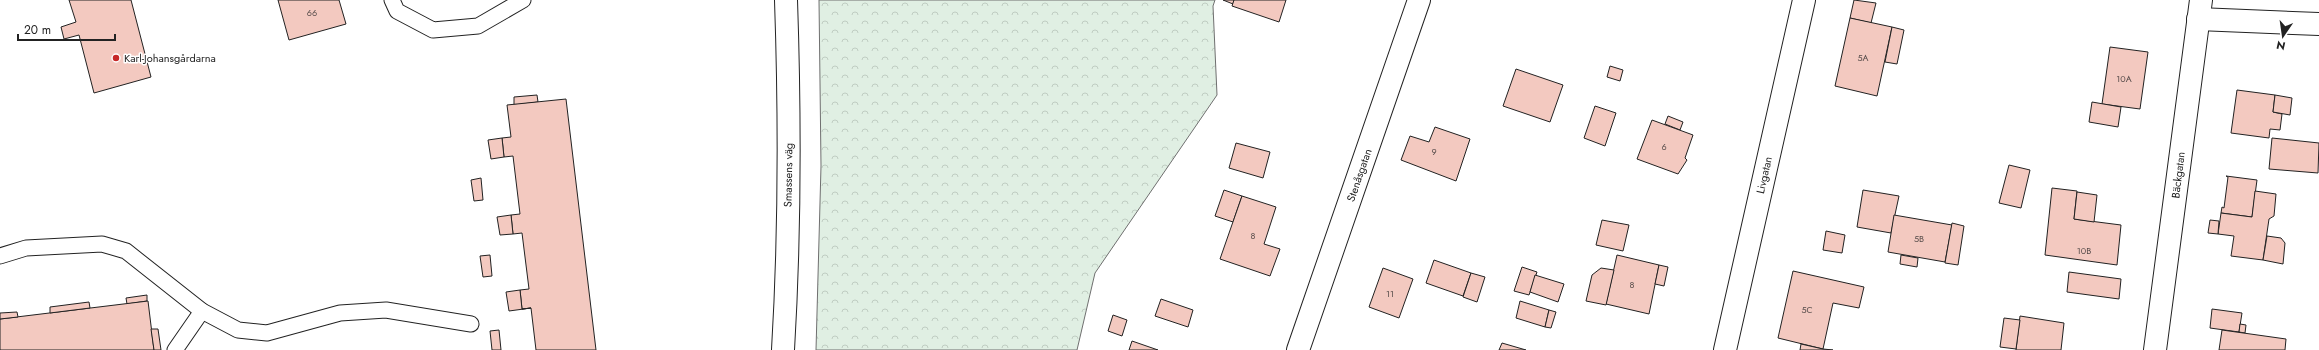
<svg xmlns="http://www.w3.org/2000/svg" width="2319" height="350" font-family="Jost,sans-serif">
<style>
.forest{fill:url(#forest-crowns);stroke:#6f6f6f}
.building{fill:#f3c9c0;stroke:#222}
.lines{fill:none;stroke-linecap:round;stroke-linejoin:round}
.service-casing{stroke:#222;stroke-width:17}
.minor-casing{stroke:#222;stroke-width:24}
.tertiary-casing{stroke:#222;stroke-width:24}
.service{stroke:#fff;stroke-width:15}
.minor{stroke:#fff;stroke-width:22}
.tertiary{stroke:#fff;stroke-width:22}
.poi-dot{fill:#c62828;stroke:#fff;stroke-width:1.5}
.labels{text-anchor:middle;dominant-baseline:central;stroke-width:3;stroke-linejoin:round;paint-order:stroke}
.number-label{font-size:9px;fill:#564c4a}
.poi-label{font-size:11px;fill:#222;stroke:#fff;text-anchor:start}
.street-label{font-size:11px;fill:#222;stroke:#fff}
</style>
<defs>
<pattern id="forest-crowns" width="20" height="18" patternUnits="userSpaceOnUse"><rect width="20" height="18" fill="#e0efe3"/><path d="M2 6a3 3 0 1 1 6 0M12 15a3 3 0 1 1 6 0" fill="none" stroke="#c0cdc2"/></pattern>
</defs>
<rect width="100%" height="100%" fill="#fff"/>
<path class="forest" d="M819,0H1215L1213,6L1217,95L1095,273L1077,350H816L821,166Z"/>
<g class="building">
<path d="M69,0H131L151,77L94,93L79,35L64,39L61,27L76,22Z"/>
<path d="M278,0H339L346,24L289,40Z"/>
<path d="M1223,0H1234L1233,4Z"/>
<path d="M1234,0H1286L1279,22L1232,6Z"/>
<path d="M1854,0L1876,3L1871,23L1850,18Z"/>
<path d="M1850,18L1892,27L1877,96L1835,86Z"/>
<path d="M1892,27L1904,30L1897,64L1885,62Z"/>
<path d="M2110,47L2148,52L2140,109L2102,104Z"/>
<path d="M1610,66L1623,70L1620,81L1607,77Z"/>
<path d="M1516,69L1563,85L1550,122L1503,106Z"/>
<path d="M2237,90L2275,95L2273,112L2282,114L2280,130L2270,129L2269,138L2231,133Z"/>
<path d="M537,95L538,102L514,105V97Z"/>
<path d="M2275,95L2292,98L2290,115L2273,112Z"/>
<path d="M566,99L596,350H536L531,308L522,309L520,290L529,289L522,233L513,234L511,215L520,214L513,156L504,157L502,138L511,137L507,105Z"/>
<path d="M2092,102L2121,107L2118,127L2089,122Z"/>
<path d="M1595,106L1616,113L1605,146L1584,138Z"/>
<path d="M1668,116L1683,122L1680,130L1665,124Z"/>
<path d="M1652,120L1693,135L1685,158L1687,160L1678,174L1637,159Z"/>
<path d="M1435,127L1470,139L1456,181L1401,160L1410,136L1429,142Z"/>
<path d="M502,138L504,157L491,159L488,140Z"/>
<path d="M2272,138L2319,143L2318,173L2269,169Z"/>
<path d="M1236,143L1270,152L1263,178L1229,168Z"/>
<path d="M2009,165L2030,170L2021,208L1999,203Z"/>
<path d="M2226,176L2257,180L2252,217L2221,213L2222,207L2224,208L2228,177Z"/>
<path d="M481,178L483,200L474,201L471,180Z"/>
<path d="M2052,188L2077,191L2074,219L2121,225L2117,265L2045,255Z"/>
<path d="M1224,190L1242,196L1233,222L1215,216Z"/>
<path d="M1863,190L1899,196L1891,233L1857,227Z"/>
<path d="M2255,191L2276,194L2274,216L2269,219L2263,260L2231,256L2234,236L2218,234L2221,213L2252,217Z"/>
<path d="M2077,192L2097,195L2094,222L2074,219Z"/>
<path d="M1242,196L1276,207L1264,244L1280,249L1270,276L1220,259Z"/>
<path d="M511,215L513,234L500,235L497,217Z"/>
<path d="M1894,215L1952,225L1945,262L1888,252Z"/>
<path d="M1602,220L1629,225L1623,251L1596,245Z"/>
<path d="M2210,220L2219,221L2218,234L2208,233Z"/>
<path d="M1952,223L1964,226L1958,265L1945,263Z"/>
<path d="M1826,231L1845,235L1842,253L1823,250Z"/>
<path d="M2267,236L2281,238L2285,243L2283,264L2263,260Z"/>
<path d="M490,255L492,276L483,277L480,256Z"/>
<path d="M1617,255L1659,265L1649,314L1606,304Z"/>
<path d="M1901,255L1918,258L1917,267L1900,264Z"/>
<path d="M1434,260L1471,273L1463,296L1426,283Z"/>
<path d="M1659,265L1668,267L1664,286L1655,284Z"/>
<path d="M1522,267L1537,272L1529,295L1514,291Z"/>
<path d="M1383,268L1413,279L1399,318L1369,307Z"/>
<path d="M1601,268L1614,270L1606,305L1586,301L1592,275Z"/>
<path d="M1793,271L1864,287L1859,308L1833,303L1823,349L1778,338Z"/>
<path d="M2069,272L2121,279L2119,299L2067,292Z"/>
<path d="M1471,273L1485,277L1477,302L1463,297Z"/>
<path d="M1535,275L1564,284L1558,302L1530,292Z"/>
<path d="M520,290L522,309L531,308L509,311L506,292Z"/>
<path d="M147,295V301L127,304L126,298Z"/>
<path d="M1161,299L1193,310L1188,327L1155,316Z"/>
<path d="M148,301L154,350H0V319Z"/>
<path d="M1520,301L1549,310L1545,327L1516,318Z"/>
<path d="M89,302L90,308L50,313V307Z"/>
<path d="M2212,309L2242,313L2239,332L2210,328Z"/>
<path d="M1549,310L1556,312L1551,328L1545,327Z"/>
<path d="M17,312L18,317L0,319V313Z"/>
<path d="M1113,315L1127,320L1122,336L1108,331Z"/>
<path d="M2020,316L2064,323L2061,350H2016Z"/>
<path d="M2004,318L2020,320L2016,349L2000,347Z"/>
<path d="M2240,324L2246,325L2245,333L2239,332Z"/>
<path d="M151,329H158L161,350H154Z"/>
<path d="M499,330L501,350H492L490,331Z"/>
<path d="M2222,330L2286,339L2285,350H2219Z"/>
<path d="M1132,341L1158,350H1129Z"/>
<path d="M1502,343L1526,350H1499Z"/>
<path d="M1801,344L1823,349L1833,350H1800Z"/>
</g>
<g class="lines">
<g class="service-casing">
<g id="service">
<path d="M392,0L397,11L433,30L478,26L523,0"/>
<path d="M0,256L26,248L102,244L126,251L202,311L238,330L267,333L340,313L386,310L471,324"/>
<path d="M175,350L202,311"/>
</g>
</g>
<g class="minor-casing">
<g id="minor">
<path d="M2198,19L2319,24"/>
<path d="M1298,350L1419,0"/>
<path d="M1725,350L1804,0"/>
<path d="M2155,350L2201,0"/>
</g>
</g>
<g class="tertiary-casing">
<path id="tertiary" d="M783,350C790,233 790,117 786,0"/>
</g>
<use href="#service" class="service"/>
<use href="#minor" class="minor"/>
<use href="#tertiary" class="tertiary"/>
</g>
<circle class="poi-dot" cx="116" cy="58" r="4"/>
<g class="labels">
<g class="number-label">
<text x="312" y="12">66</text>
<text x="1863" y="57">5A</text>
<text x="2124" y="78">10A</text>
<text x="1664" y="146">6</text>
<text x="1434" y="151">9</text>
<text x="1253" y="235">8</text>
<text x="1919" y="238">5B</text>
<text x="2084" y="250">10B</text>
<text x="1632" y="284">8</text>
<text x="1390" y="293">11</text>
<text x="1807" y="309">5C</text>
</g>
<g class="poi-label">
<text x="124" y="58">Karl-Johansgårdarna</text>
</g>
<g class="street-label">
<text transform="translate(788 175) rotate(-89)">Smassens väg</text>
<text transform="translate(1359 175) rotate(-71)">Stenåsgatan</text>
<text transform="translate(1764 175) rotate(-77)">Livgatan</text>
<text transform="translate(2178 175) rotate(-83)">Bäckgatan</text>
</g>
</g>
<g transform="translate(2283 36) rotate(193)" stroke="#ffffff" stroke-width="3" paint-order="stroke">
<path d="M0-3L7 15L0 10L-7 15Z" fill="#222222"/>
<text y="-6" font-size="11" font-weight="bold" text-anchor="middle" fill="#222222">N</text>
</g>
<path d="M18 34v6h97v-6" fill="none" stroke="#222222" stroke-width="2"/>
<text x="24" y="34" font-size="12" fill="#222222" stroke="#ffffff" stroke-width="3" paint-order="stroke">20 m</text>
</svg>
